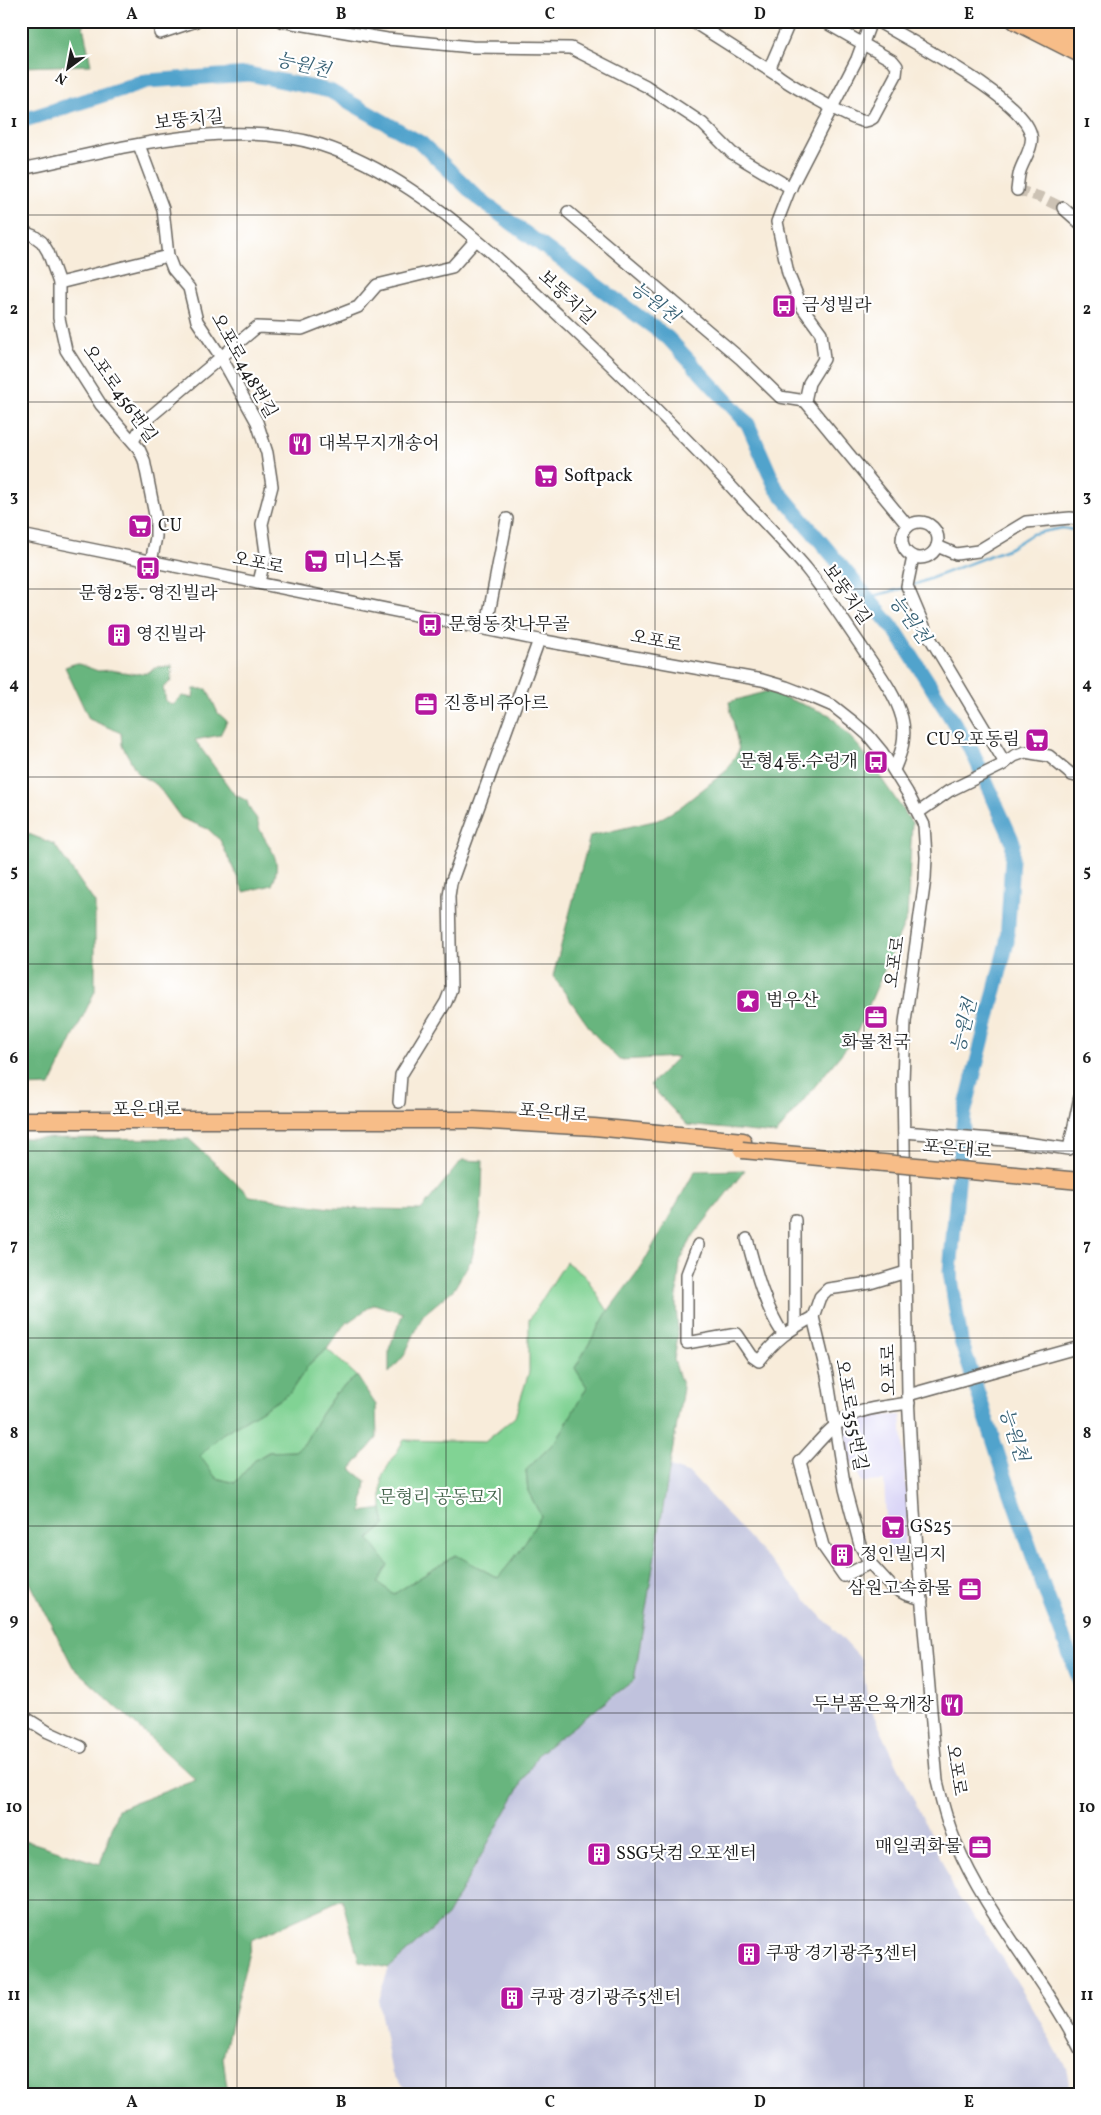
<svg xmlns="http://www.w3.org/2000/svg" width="1101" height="2115" font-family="Vollkorn,'Noto Serif KR',serif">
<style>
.built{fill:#dad6f7}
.industrial{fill:#c0c2dd}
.green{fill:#81d394;stroke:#4e7858}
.forest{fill:#68b57e;stroke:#42684d}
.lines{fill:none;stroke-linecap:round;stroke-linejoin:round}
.stream{stroke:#51a3cc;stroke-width:2.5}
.river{stroke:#51a3cc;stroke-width:15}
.minor-tunnel{stroke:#ccc2b4;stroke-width:11;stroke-dasharray:11 5.5;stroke-linecap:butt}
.minor-casing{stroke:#69655e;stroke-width:14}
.highway-casing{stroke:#69655e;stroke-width:19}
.minor{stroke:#fff;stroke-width:11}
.highway{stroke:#f7bd88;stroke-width:16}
.highway-bridge-casing{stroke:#69655e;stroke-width:19;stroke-linecap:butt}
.highway-bridge{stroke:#f7bd88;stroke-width:16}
.grid{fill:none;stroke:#1c1c1c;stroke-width:1;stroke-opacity:0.55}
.labels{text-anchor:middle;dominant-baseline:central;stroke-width:4.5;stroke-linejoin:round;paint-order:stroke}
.street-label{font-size:18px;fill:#1c1c1c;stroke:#fff}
.poi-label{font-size:18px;fill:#1c1c1c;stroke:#fff;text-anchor:start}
.park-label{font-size:18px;fill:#44654c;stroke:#fff}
.water-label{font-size:19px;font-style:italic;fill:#366074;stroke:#fff}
.neatline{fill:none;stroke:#1c1c1c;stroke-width:2}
.grid-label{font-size:16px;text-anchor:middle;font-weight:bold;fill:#1c1c1c}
</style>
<rect width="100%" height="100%" fill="#fff"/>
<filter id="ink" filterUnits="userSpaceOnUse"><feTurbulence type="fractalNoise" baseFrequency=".02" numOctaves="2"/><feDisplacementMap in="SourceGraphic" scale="10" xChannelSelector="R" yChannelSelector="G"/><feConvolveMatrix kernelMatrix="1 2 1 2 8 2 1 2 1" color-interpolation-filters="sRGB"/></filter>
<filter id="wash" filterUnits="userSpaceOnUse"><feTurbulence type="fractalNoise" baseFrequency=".0096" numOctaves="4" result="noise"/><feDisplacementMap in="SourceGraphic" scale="20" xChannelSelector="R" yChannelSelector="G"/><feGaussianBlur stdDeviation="1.12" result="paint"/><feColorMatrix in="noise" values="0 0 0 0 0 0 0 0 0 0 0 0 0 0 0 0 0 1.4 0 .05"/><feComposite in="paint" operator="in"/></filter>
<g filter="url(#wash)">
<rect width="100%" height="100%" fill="#f8ecda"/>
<path class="built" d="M901,1415L908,1511L902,1555L888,1556L884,1481L862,1482L847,1454L844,1427L865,1416Z"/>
<path class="industrial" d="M670,1467L690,1474L862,1660L868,1703L932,1838L956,1894L980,1924L1026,1996L1066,2068L1071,2094H411L392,2074L378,1999L389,1968L447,1916L538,1754L634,1680Z"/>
<g class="green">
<path d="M566,1262L586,1277L608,1311L575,1368L587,1387L557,1440L526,1470L528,1491L541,1516L519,1552L498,1578L456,1555L394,1594L378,1583L369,1538L385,1525L382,1509V1476L404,1440L485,1442L515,1417L529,1372V1320Z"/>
<path d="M327,1349L357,1376L335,1394L321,1414L304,1444L295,1451L268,1452L255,1460L235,1483L216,1478L199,1456L222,1434L289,1394L310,1363Z"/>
</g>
<g class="forest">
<path d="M21,21H82L91,65L21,67Z"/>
<path d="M76,663L98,671L110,670L136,674L147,673L157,667L172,666L171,681L163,688L166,701L173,705L182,696L193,698L194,689H207L218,713L227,721L220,735L195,740L234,794L247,801C249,808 250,810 254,815C258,819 258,825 260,830C271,851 283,859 272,885L244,892L220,840L208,829L181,818L157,785L138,774L122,745L121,733L89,719L65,667Z"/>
<path d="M768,691L830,715L861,749L912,823L907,918L855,1037L776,1134L687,1125L650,1085L678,1057L619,1060L594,1034L553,976L590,836L658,820L679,808L726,771L739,750L729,702Z"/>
<path d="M21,831L54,844L95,903V991L50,1086L21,1087Z"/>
<path d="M21,1138L189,1139L250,1196L330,1208L421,1210L462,1160L483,1161L481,1215L472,1258L454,1289L423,1315L404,1356L389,1373V1349L403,1313L374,1304L344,1325L327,1349L310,1363L289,1394L222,1434L200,1456L216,1478L235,1483L255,1460L269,1452L295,1451L304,1444L321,1414L335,1394L357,1376L376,1405L377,1438L351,1469L366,1481L362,1512L382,1509L385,1525L369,1539L388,1565L378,1583L394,1594L456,1555L498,1578L519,1552L541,1516L528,1491L526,1470L557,1440L587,1387L575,1368L608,1311L641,1267L695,1171L745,1170L693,1236L680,1261L676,1303L678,1335L674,1360L683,1388L634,1680L538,1754L447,1916L389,1968L359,1961L342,1899L252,1940L223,2057L228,2094H21V1839L100,1864L118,1809L196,1780L73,1667L21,1565Z"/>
</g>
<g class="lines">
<g class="stream">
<path d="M911,586L1010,548L1032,534L1062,528L1080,531"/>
<path d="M869,597L905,588"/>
</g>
<path class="river" d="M21,121L147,81L249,74L330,91L421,143L479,199L668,338L748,424L776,488L897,633L972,751L1013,842L1007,942L964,1114L950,1272L961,1341L1006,1479L1044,1588L1080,1681"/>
</g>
</g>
<g filter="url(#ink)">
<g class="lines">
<path class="minor-tunnel" d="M1017,190L1040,197L1063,208"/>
<g class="minor-casing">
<g id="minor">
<path d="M281,21L387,39L472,47L571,48L646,86L702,123L732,153L791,188"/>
<path d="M692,21L775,74"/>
<path d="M790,21L771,65C771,69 772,71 776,74C788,84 848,118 862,121C867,122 870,120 873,118L896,75L897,66L893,61L823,21"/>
<path d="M871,21L857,59L789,191L777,222L788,273L802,307L821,333L824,359L809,383L805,401L908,526"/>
<path d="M877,21C910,41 1024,99 1031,135C1034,146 1023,161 1020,171C1018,177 1018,184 1017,190"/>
<path d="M160,33L196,21"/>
<path d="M139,145L163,209L168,256L173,269L189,288L197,321L221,357L257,422L267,453L272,486L262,524L266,553L259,582"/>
<path d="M21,169C114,150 227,116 321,145C352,155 384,172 411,190C469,228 519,278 569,325C627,380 684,435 738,494C760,518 784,542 806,568C826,593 843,620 861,646C875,668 895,692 902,718C907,738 901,753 894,770"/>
<path d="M1063,208L1080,223"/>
<path d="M568,212L741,359L780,397L805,401"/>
<path d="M21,231L34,236L42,242L48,252L59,283V318L66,350L101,405L139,449L144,460L156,520V537L151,562"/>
<path d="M59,283L168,256"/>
<path d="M133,441L145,421L257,327L302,329L358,307L377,285L452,267L476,240"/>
<circle cx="920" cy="540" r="18"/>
<path d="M21,535L539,640L762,680L786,687L812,697L833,706L852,721L868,735L882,752L907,792L924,825L926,857L925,879L905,1022L903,1082L908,1395L914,1512L937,1781C942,1802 947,1823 956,1843C987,1917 1044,1977 1080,2049"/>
<path d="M937,546L956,554L978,551L1026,522L1070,518L1080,519"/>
<path d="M913,557L907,586L926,631L1005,763"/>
<path d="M486,629L507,519"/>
<path d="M919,812L949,791L1002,765L1014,756L1025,752L1049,756L1072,775L1080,777"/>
<path d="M399,1102L401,1075L446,1002L451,989L449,896L451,883L539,640"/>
<path d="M904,1132L1005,1140L1069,1149L1080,1097"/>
<path d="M747,1239C756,1272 764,1305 783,1334"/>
<path d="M698,1245L687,1274V1343L737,1334L752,1356L759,1361C776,1339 789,1330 813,1317"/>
<path d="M906,1272L870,1283L828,1289L820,1297L813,1317L827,1375L845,1489L860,1545L870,1563L892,1587L905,1594L922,1599"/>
<path d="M795,1326V1220"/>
<path d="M908,1395L1080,1347"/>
<path d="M870,1563L844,1576L823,1546L800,1462C816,1446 831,1424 852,1415C869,1407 890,1406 909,1403"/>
<path d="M21,1715L48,1732L81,1747"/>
</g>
</g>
<g class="highway-casing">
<g id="highway">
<path d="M1015,21L1080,54"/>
<path d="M1041,23L1080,41"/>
<path d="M21,1120H474L594,1127L743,1141"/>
</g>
</g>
<use href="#minor" class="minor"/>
<use href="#highway" class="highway"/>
<g class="highway-bridge-casing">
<path id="highway-bridge" d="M742,1150L1080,1181"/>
</g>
<use href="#highway-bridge" class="highway-bridge"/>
</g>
</g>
<path class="grid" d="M237,21V2094M446,21V2094M655,21V2094M864,21V2094M21,215H1080M21,402H1080M21,589H1080M21,777H1080M21,964H1080M21,1151H1080M21,1338H1080M21,1526H1080M21,1713H1080M21,1900H1080"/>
<defs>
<g id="bus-square" transform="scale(1.25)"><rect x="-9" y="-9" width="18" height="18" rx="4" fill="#b5179e" stroke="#fff"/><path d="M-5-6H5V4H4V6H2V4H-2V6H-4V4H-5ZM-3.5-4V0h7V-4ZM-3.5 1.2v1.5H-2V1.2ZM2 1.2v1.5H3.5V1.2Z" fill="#fff"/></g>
<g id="restaurant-square" transform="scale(1.25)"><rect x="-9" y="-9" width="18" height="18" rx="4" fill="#b5179e" stroke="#fff"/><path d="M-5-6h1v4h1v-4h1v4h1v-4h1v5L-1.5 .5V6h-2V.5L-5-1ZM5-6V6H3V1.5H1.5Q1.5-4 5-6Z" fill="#fff"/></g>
<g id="supermarket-square" transform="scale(1.25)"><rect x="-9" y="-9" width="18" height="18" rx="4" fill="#b5179e" stroke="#fff"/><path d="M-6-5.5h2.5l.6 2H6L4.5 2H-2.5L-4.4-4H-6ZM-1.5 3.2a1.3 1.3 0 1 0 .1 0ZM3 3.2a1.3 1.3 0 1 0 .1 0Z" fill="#fff"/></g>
<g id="building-square" transform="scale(1.25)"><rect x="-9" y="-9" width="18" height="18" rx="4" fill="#b5179e" stroke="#fff"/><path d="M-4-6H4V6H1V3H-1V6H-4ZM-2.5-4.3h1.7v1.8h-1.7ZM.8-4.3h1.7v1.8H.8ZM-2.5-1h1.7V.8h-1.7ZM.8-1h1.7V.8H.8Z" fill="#fff"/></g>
<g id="office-square" transform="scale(1.25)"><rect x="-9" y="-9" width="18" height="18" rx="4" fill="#b5179e" stroke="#fff"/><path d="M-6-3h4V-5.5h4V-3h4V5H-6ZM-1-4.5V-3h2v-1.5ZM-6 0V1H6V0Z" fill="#fff"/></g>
<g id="sight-square" transform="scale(1.25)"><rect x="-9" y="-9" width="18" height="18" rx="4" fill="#b5179e" stroke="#fff"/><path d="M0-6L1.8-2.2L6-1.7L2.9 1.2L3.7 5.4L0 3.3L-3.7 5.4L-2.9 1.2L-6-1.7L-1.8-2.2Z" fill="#fff"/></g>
</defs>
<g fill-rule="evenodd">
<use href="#bus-square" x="784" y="306"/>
<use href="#restaurant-square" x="300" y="444"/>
<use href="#supermarket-square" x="546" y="476"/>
<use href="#supermarket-square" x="140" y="526"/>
<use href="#supermarket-square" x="316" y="561"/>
<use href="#bus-square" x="148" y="568"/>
<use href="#bus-square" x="430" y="625"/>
<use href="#building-square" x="119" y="635"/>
<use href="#office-square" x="426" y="704"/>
<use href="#supermarket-square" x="1037" y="740"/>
<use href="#bus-square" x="876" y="762"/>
<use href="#sight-square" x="748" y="1001"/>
<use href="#office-square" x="876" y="1017"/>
<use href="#supermarket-square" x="893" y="1527"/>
<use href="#building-square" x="842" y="1555"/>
<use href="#office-square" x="970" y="1589"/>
<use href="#restaurant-square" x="952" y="1705"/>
<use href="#office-square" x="980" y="1847"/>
<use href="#building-square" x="599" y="1854"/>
<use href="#building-square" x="749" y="1954"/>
<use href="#building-square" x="512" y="1998"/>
</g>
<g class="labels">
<g class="street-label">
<text transform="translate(189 121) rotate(-6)">보뚱치길</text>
<text transform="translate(566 298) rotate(43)">보뚱치길</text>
<text transform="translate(243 366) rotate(61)">오포로448번길</text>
<text transform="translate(119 394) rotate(55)">오포로456번길</text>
<text transform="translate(258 564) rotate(11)">오포로</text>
<text transform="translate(846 595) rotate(55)">보뚱치길</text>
<text transform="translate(656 642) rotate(11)">오포로</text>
<text transform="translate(896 962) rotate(-82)">오포로</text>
<text x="147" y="1110">포은대로</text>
<text transform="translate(553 1114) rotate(5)">포은대로</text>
<text transform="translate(957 1150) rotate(5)">포은대로</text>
<text transform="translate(890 1370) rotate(-91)">오포로</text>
<text transform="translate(850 1415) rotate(80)">오포로355번길</text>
<text transform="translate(955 1770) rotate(81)">오포로</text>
</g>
<g class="poi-label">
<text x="802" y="306">금성빌라</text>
<text x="318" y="444">대복무지개송어</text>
<text x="564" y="476">Softpack</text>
<text x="158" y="526">CU</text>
<text x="334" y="561">미니스톱</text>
<text x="148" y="594" text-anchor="middle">문형2통. 영진빌라</text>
<text x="448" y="625">문형동잣나무골</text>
<text x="136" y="635">영진빌라</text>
<text x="444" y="704">진흥비쥬아르</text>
<text x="1020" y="740" text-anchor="end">CU오포동림</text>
<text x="858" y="762" text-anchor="end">문형4통.수렁개</text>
<text x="766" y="1001">범우산</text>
<text x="876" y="1043" text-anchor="middle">화물천국</text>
<text x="910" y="1527">GS25</text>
<text x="860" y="1555">정인빌리지</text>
<text x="952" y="1589" text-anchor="end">삼원고속화물</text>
<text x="934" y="1705" text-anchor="end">두부품은육개장</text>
<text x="962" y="1847" text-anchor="end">매일퀵화물</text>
<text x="616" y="1854">SSG닷컴 오포센터</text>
<text x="766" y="1954">쿠팡 경기광주3센터</text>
<text x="530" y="1998">쿠팡 경기광주5센터</text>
</g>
<g class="park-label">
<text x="441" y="1498">문형리 공동묘지</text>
</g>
<g class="water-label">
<text transform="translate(303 66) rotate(13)">능원천</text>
<text transform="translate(654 303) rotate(37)">능원천</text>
<text transform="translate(909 620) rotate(54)">능원천</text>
<text transform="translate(965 1026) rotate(-76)">능원천</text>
<text transform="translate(1013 1435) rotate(72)">능원천</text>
</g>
</g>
<rect width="1101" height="2115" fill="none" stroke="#fff" stroke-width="55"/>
<g transform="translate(68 68) rotate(212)" stroke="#ffffff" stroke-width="4" paint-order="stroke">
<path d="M0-4L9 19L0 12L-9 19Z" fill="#1c1c1c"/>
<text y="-8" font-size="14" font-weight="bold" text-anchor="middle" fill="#1c1c1c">N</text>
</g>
<rect x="28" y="28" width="1046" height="2060" class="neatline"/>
<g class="grid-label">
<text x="132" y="19">A</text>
<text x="341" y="19">B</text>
<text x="550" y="19">C</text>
<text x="760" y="19">D</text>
<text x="969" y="19">E</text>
<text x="14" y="127">1</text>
<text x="1087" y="127">1</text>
<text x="14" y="314">2</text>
<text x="1087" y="314">2</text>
<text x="14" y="501">3</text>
<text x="1087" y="501">3</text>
<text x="14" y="689">4</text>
<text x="1087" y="689">4</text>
<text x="14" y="876">5</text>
<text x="1087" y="876">5</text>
<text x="14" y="1063">6</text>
<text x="1087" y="1063">6</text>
<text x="14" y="1250">7</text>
<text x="1087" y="1250">7</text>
<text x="14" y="1438">8</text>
<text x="1087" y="1438">8</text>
<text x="14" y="1625">9</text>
<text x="1087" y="1625">9</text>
<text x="14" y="1812">10</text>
<text x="1087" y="1812">10</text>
<text x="14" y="2000">11</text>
<text x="1087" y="2000">11</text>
<text x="132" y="2107">A</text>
<text x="341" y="2107">B</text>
<text x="550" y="2107">C</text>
<text x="760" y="2107">D</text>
<text x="969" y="2107">E</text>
</g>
</svg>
